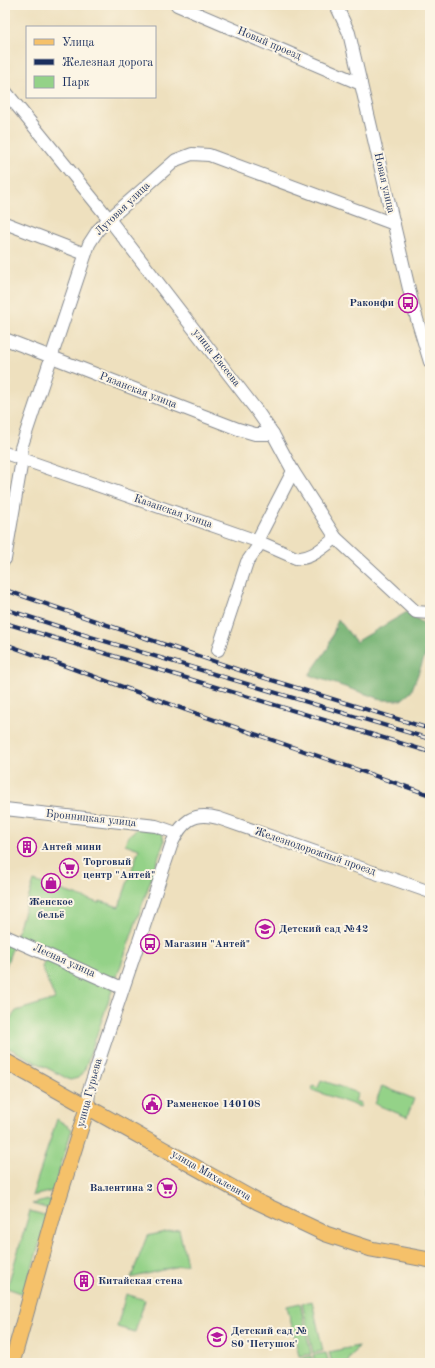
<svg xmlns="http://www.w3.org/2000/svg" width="435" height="1368" font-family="'Old Standard TT',serif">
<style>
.green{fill:#94d288;stroke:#588073}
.forest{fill:#77b474;stroke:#497269}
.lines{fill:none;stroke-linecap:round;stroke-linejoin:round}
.minor-casing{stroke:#84888e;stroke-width:14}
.major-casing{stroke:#84888e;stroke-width:17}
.minor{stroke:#fff;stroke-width:12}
.major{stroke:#f5c16b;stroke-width:15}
.rail-casing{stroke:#1b2f5e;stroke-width:4}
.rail{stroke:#fcf5e5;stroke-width:2.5;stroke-dasharray:8;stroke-linecap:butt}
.labels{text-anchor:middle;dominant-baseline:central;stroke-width:4;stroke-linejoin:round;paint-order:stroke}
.street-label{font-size:11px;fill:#1b2f5e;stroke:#fcf5e5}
.poi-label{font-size:11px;font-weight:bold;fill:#1b2f5e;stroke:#fcf5e5;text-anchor:start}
</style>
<rect width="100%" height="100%" fill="#fcf5e5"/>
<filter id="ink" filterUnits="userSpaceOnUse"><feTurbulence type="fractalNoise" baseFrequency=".025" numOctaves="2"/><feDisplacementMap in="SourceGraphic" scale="8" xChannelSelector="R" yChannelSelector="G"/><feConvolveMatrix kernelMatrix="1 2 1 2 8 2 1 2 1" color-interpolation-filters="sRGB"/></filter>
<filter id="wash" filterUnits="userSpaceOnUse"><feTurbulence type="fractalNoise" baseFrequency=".012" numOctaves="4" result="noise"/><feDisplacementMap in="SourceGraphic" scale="16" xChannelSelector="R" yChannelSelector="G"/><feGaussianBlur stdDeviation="0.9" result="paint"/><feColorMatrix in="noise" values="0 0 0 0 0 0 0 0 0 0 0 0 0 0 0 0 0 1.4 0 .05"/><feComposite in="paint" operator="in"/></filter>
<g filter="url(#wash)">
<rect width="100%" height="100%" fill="#eee0be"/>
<g class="green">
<path d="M138,828L162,832L164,842L84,1071L78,1078L70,1080L5,1046V1026L16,1011L55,999L42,967L47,954L15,940L5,969V936L15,939L34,881L99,903L100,901L119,907L139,849L125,844L128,836Z"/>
<path d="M321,1080L358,1093L355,1101L361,1103L360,1107L312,1090L313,1086L318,1088Z"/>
<path d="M382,1086L414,1099L407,1117L375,1104Z"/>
<path d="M57,1119L72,1129L53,1191L32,1196Z"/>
<path d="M427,1171H430V1240H429Z"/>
<path d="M53,1199L49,1209L32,1204Z"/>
<path d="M30,1211L48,1216L24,1294L7,1288Z"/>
<path d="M179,1229L187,1264L131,1278L147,1236Z"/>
<path d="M126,1294L145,1300L135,1332L117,1327Z"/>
<path d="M312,1301L323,1351L313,1353L302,1303Z"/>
<path d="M300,1303L311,1354L299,1356L287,1306Z"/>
<path d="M358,1346L347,1363H332L329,1352Z"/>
<path d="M326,1353L329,1363H315L313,1355Z"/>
<path d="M311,1356L312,1363H300L299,1359Z"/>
</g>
<path class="forest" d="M407,612L430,628V643L411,692L401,700H384L309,675L328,648L338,619L356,642Z"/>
</g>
<g filter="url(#ink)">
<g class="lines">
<g class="minor-casing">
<g id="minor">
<path d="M177,5L361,84"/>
<path d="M336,5L349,33L413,306L430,362"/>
<path d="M5,91L109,219L257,411L273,434L293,471L336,538L416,612L430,613"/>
<path d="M5,223L85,254"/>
<path d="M5,339L238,429L255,434H273"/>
<path d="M5,453L257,541L296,558C311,560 324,546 336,538"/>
<path d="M5,559L22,460L21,448L89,244L98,230L109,219L176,160L192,154L209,155L394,224"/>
<path d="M218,650L247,562L259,545L257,541L293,471"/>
<path d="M5,809L156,826L176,833"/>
<path d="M5,936L122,988"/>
<path d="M88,1105L89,1090L172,843C182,822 193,811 218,818L430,892"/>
</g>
</g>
<g class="major-casing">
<g id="major">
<path d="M5,1061L258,1202L307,1225L326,1234L371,1249L430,1260"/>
<path d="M12,1363L54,1213L88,1105"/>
</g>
</g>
<use href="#minor" class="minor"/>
<use href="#major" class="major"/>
<g class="rail-casing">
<g id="rail">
<path d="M5,590L242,671L430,729"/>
<path d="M5,609L91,637L430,739"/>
<path d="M5,623L430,752"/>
<path d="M5,644L186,710L430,795"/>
</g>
</g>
<use href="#rail" class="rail"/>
</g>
</g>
<defs>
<g id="bus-ring" transform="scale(1)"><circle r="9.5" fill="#fcf5e5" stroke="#b5179e" stroke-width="1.5"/><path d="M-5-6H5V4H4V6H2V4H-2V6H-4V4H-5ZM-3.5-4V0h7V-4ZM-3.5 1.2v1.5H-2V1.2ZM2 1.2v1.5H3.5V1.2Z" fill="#b5179e"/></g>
<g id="building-ring" transform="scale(1)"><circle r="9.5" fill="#fcf5e5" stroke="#b5179e" stroke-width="1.5"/><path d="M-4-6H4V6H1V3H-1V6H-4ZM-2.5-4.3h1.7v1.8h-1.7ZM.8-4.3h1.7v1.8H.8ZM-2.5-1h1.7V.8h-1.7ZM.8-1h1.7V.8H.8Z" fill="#b5179e"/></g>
<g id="supermarket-ring" transform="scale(1)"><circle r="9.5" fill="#fcf5e5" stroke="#b5179e" stroke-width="1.5"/><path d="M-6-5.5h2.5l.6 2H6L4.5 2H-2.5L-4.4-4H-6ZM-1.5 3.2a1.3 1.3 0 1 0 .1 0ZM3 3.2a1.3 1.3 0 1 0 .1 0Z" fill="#b5179e"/></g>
<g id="shop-ring" transform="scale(1)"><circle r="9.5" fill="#fcf5e5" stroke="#b5179e" stroke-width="1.5"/><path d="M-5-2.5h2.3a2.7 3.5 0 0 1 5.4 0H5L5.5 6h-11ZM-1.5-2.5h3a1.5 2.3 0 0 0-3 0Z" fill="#b5179e"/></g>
<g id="school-ring" transform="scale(1)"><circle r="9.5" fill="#fcf5e5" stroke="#b5179e" stroke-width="1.5"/><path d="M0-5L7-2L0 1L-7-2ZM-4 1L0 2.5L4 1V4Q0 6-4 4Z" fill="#b5179e"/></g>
<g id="civic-ring" transform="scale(1)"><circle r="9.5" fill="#fcf5e5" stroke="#b5179e" stroke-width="1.5"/><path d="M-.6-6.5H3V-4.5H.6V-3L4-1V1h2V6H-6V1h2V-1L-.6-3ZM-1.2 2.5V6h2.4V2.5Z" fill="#b5179e"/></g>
</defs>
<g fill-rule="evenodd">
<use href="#bus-ring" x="408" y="303"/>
<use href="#building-ring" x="27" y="847"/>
<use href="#supermarket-ring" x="69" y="868"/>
<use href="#shop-ring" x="51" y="883"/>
<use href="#school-ring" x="265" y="929"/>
<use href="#bus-ring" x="150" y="944"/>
<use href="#civic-ring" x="152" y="1104"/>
<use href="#supermarket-ring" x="167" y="1188"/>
<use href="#building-ring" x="84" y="1281"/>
<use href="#school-ring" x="217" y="1337"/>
</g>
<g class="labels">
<g class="street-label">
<text transform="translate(269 44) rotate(23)">Новый проезд</text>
<text transform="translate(384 183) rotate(77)">Новая улица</text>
<text transform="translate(123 209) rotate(-44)">Луговая улица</text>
<text transform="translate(216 358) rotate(52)">улица Евсеева</text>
<text transform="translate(138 391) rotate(21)">Рязанская улица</text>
<text transform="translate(173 512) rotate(19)">Казанская улица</text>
<text transform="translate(91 819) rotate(6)">Бронницкая улица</text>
<text transform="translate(315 852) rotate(19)">Железнодорожный проезд</text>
<text transform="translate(64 961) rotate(24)">Лесная улица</text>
<text transform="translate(90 1093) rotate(-75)">улица Гурьева</text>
<text transform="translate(211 1176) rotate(30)">улица Михалевича</text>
</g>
<g class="poi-label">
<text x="394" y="303" text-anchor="end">Раконфи</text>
<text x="41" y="847">Антей мини</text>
<text x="83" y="862">Торговый<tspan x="83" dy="13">центр "Антей"</tspan></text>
<text x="51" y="902" text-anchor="middle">Женское<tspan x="51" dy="13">бельё</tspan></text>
<text x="279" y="929">Детский сад №42</text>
<text x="164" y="944">Магазин "Антей"</text>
<text x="166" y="1104">Раменское 140108</text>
<text x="153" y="1188" text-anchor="end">Валентина 2</text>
<text x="98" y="1281">Китайская стена</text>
<text x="231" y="1331">Детский сад №<tspan x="231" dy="13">80 'Петушок'</tspan></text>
</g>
</g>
<rect width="435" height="1368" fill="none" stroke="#fcf5e5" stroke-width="20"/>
<rect x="26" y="26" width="130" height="72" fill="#fcf5e5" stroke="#a2a6af"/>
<rect x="34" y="39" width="20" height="6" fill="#f5c16b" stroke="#a2a6af"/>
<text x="62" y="46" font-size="12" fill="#1b2f5e">Улица</text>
<rect x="34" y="59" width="20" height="6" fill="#1b2f5e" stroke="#a2a6af"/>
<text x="62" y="66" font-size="12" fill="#1b2f5e">Железная дорога</text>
<rect x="34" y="76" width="20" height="12" fill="#94d288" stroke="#a2a6af"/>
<text x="62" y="86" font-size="12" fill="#1b2f5e">Парк</text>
</svg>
